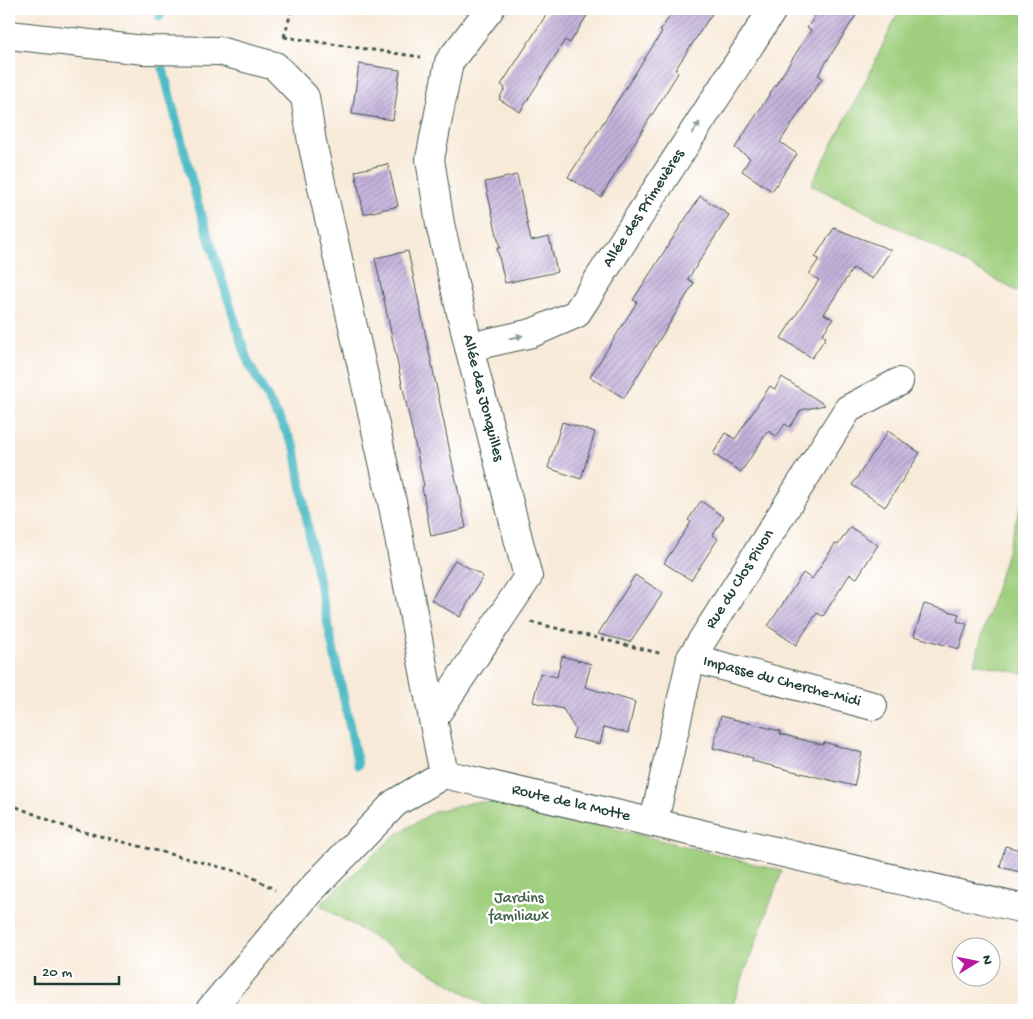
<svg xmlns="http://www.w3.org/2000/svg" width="1033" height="1019" font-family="'Gochi Hand',sans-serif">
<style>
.green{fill:#9fcf7e;stroke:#5f8659}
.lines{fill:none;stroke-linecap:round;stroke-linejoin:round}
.stream{stroke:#4ebbc6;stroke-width:9}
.building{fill:url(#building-hatch)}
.minor-casing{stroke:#40574d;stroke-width:30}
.path{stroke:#40574d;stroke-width:3;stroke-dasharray:4 4;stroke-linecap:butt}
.minor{stroke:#fff;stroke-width:28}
.oneway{fill:#8f9e9a}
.labels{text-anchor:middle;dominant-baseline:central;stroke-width:5;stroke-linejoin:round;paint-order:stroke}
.street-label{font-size:16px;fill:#1f3d34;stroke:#fff}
.park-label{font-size:16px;fill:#3f6246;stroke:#fff}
</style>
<defs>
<pattern id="building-hatch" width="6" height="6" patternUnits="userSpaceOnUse" patternTransform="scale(1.25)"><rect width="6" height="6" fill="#c4b1db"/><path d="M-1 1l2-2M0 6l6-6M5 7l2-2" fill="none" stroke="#9f91b2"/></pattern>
</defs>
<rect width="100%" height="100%" fill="#fff"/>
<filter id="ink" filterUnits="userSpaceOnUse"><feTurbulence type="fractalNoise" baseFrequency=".02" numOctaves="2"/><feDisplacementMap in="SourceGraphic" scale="10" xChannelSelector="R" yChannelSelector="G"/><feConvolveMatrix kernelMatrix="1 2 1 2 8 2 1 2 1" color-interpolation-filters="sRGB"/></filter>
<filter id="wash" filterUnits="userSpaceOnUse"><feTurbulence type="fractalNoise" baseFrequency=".0096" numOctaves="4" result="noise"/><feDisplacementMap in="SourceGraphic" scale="20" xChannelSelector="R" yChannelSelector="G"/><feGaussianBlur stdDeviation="1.12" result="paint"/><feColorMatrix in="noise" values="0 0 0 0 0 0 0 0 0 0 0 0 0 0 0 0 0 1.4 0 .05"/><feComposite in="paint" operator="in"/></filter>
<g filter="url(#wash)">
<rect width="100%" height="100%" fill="#f8ead9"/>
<g class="green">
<path d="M900,9H1024V295L907,232L811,185L863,86Z"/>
<path d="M1024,494V674L974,663Z"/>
<path d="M475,802L513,803L782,871L731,1010H493L320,905L394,836L435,811Z"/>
</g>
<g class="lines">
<g class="stream">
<path d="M160,17L161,9"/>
<path d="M163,69L198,204L248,362L295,448L311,545L358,765"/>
</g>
</g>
<g id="blocks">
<g class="building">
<path d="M550,9H591L570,43L565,40L520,112L499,99L505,88L501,85Z"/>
<path d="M674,9H715L675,70L678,73L601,197L568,177L662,32L660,31Z"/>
<path d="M820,9H860L818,75L822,78L780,142L797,154L772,191L742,171L750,158L735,148L811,30L807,28Z"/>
<path d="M359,64L400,70L393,120L352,114Z"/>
<path d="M388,164L398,206L364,214L355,171Z"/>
<path d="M517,175L531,241L549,237L557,272L505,283L497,248H500L485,182Z"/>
<path d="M700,196L729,215L688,279L694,283L624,398L590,377L637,302L633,300Z"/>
<path d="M834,228L891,250L872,279L853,268L824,314L833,319L822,335L826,337L812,358L781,338L819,280L809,274L819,259L815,257Z"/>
<path d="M408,251L466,528L431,536L422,487L424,486L375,258Z"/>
<path d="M782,377L825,405L801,410L790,427L785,424L777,436L768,431L741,472L713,454L726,433L735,439L770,386L775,389Z"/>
<path d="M562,422L595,432L581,479L548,468Z"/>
<path d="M888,431L920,453L885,507L852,485Z"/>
<path d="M701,501L724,517L713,535L718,539L691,580L664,563L691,522L688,520Z"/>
<path d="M850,527L878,545L857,578L850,574L823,616L817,613L796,645L768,626L803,573L812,579L835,544L838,545Z"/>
<path d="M455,560L483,576L460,617L431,600Z"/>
<path d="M635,575L663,593L630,642L598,634Z"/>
<path d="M924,604L959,614L957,621L967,624L959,649L914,636Z"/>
<path d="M562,656L591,664L585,687L635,702L628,733L604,727L600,744L572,738L575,729L563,709L533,702L540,673L557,677Z"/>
<path d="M721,716L780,731V734L823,745L824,742L862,753L854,786L752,761L753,758L713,748Z"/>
<path d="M1005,846L1024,851V873L1000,867Z"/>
</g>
</g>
</g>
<g filter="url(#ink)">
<use href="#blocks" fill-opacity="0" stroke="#40574d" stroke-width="1"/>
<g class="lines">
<g class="minor-casing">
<g id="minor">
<path d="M9,35L144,50L219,51L275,66L305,97L312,142L394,511L433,719"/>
<path id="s1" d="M469,347L532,333L576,314L773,9"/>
<path id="s2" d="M691,658L873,706"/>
<path d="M444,774L433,719L528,577L469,347L440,224L430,159L449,62L490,9"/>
<path id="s3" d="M654,821L691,658L848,409L899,382"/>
<path id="s4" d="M210,1010L309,892L395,803L444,774L1024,909"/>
</g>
</g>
<g class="path">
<path d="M284,37L421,57"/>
<path d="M284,37L292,9"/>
<path d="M531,622L663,654"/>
<path d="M9,804L69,828L247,874L275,890"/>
</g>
<use href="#minor" class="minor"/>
</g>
<defs><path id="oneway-solid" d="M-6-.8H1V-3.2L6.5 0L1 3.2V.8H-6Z" transform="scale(1.25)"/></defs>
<g class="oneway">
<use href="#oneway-solid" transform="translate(696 128) rotate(-57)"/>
<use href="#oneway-solid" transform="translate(516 337) rotate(-12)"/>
</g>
</g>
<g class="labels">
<g class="street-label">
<text stroke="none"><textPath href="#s1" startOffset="238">Allée des Primevères</textPath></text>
<text transform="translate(482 398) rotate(76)">Allée des Jonquilles</text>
<text stroke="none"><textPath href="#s3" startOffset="260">Rue du Clos Pivon</textPath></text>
<text stroke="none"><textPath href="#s2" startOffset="94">Impasse du Cherche-Midi</textPath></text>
<text stroke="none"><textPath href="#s4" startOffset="465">Route de la Motte</textPath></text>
</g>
<g class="park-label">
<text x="519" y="899">Jardins<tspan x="519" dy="18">familiaux</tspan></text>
</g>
</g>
<rect width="1033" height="1019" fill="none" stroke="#fff" stroke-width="30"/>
<g transform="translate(976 962) rotate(80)"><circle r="24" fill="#ffffff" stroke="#a5b1ae"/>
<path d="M0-4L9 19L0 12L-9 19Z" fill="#b5179e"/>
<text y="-8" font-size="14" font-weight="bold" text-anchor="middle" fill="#1f3d34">N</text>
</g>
<path d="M35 976v8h84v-8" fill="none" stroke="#1f3d34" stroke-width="2.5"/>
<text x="42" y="976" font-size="15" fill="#1f3d34" stroke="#ffffff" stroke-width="4" paint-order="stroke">20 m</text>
</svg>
